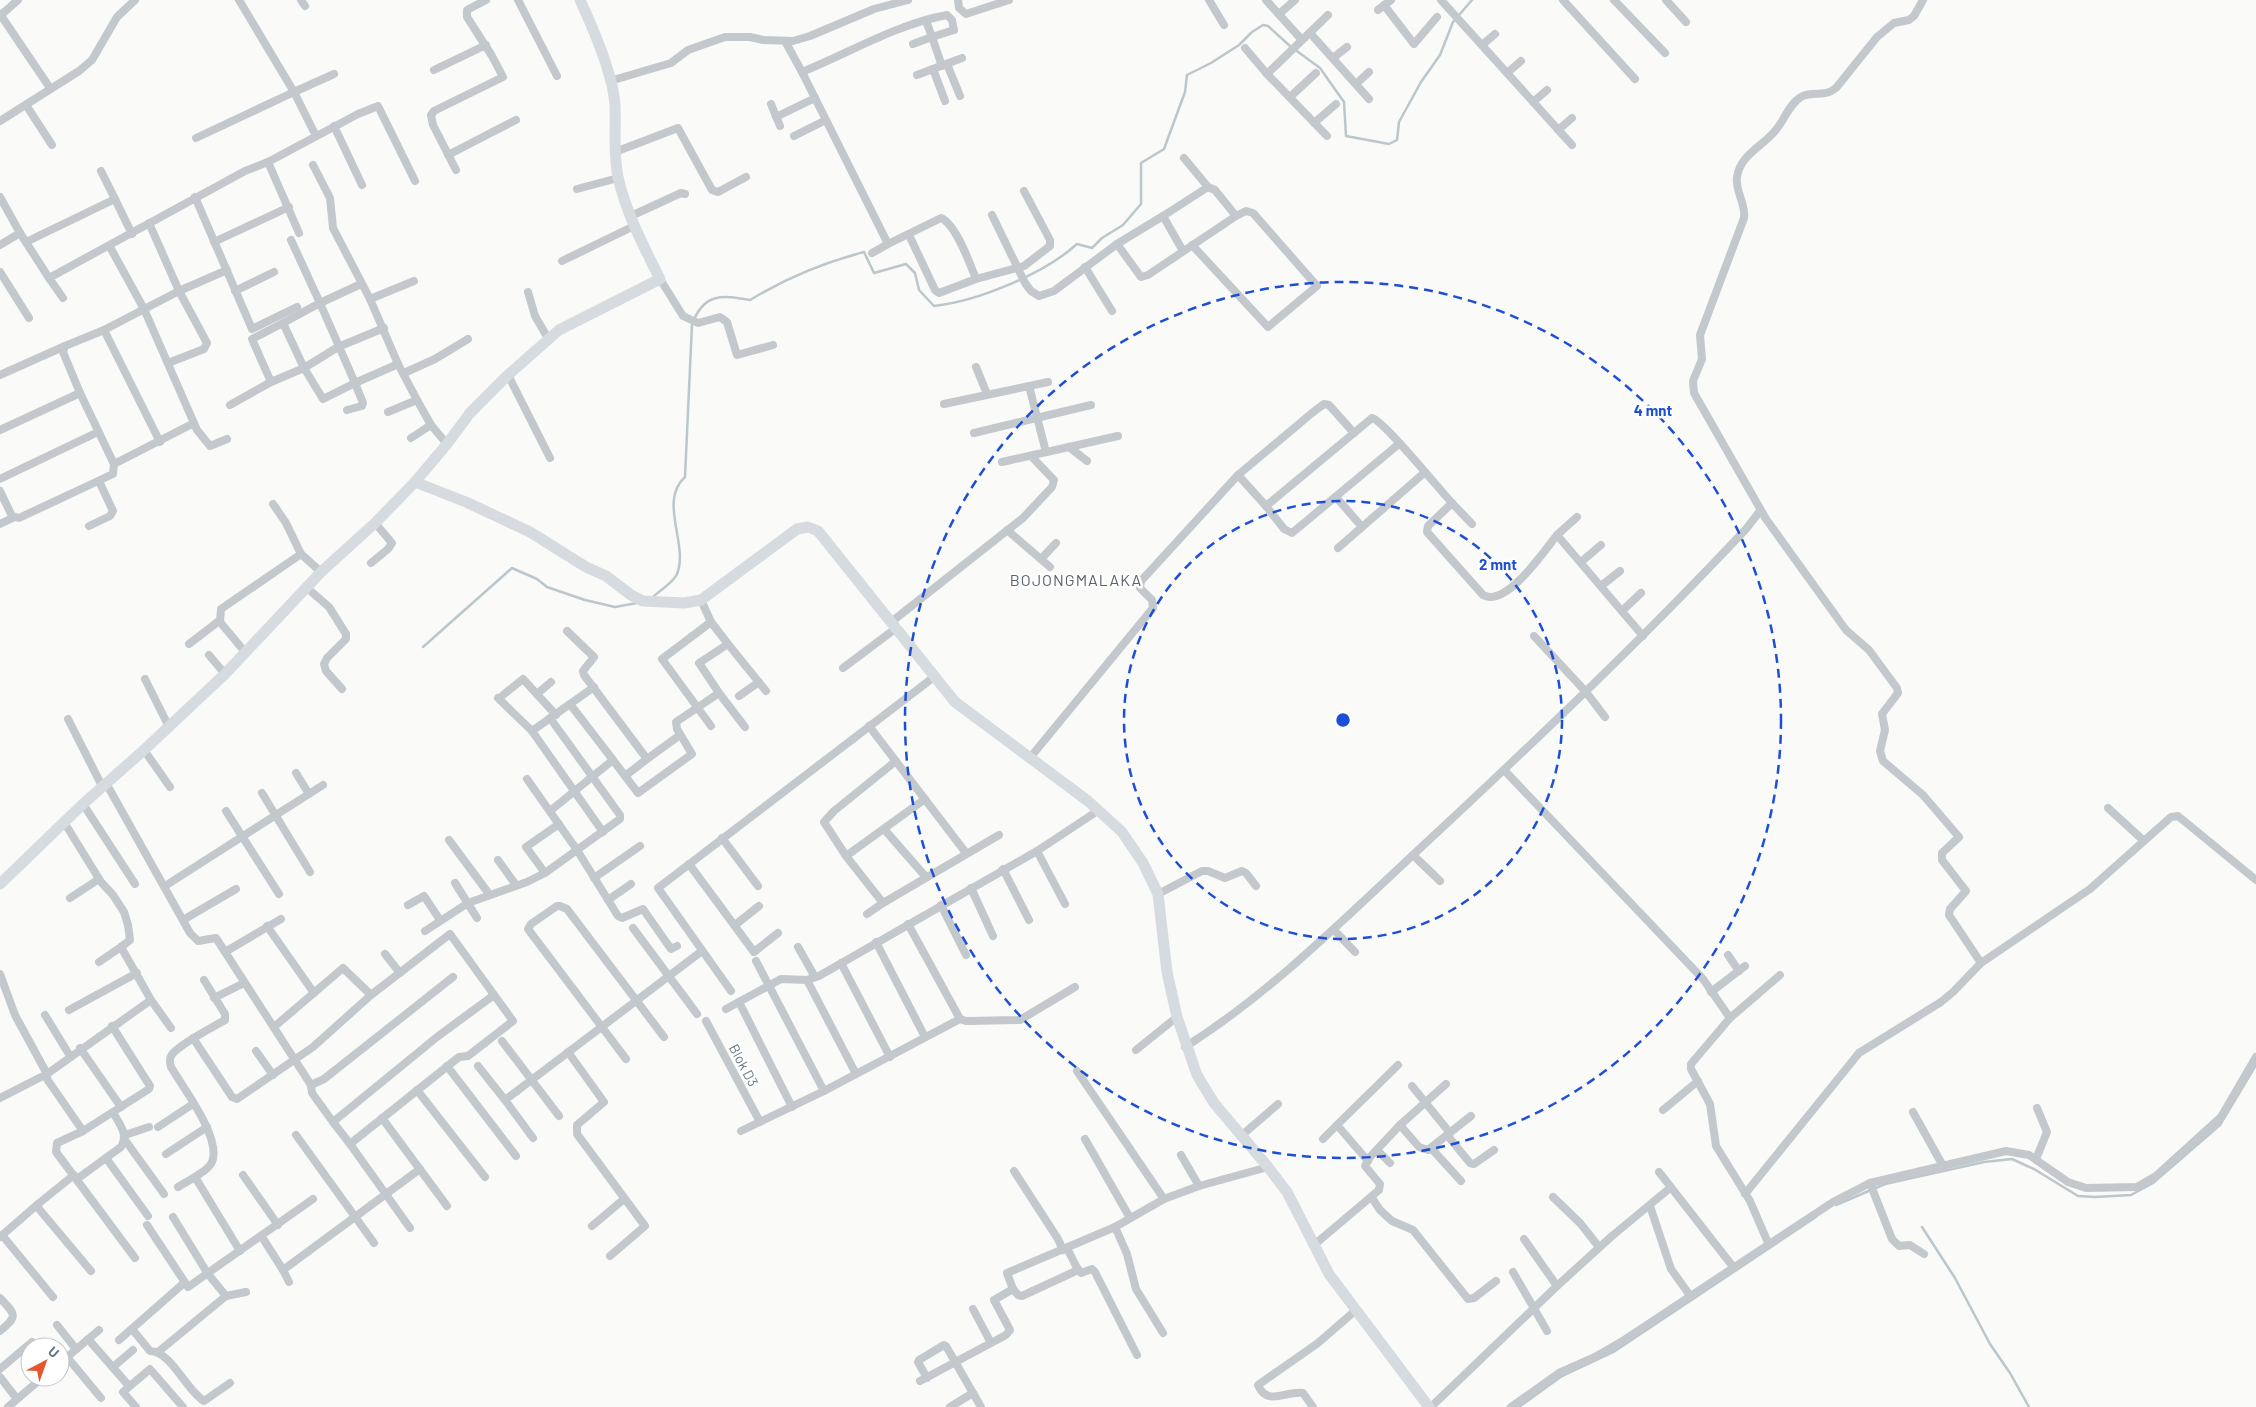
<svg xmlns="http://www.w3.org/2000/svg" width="2256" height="1407" font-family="Barlow,sans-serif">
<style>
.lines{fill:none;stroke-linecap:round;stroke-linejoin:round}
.stream{stroke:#bbc7cb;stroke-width:2.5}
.street{stroke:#c3c8cc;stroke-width:8}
.secondary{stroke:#d6dbdf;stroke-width:11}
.ring{fill:none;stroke:#1d4ed8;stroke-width:2.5;stroke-dasharray:9 6}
.labels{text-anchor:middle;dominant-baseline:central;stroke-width:5;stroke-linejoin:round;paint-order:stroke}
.street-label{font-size:14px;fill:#657683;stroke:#fff}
.quarter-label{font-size:16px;letter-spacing:1px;fill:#57646e;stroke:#fff}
.centre{fill:#1d4ed8;stroke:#fff;stroke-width:2.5}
.ring-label{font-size:15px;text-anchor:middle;font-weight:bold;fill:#1d4ed8;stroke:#fff;stroke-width:5;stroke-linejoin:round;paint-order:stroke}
</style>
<rect width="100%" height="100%" fill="#fafaf8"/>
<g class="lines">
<g class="stream">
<path d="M652,598C659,591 673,583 677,574C689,545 658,501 685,477L692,324C704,293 721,295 750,300C786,278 822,263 864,252L874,273L906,264L915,273L919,290L934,306C978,301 1044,274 1077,244L1092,248L1102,238L1123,225L1141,204V163L1164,149L1185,92L1187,75L1211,63L1239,45L1252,32L1263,25L1268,26L1290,46L1320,68L1344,102L1346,136L1389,144L1397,140L1399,122L1421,82L1440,55L1453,22L1472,0"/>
<path d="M423,647L512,568L537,579L547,587L585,600L615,607L637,603"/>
<path d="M1836,1205L1885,1184L1984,1162L2012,1159L2034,1169L2078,1196L2095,1197L2131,1195L2153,1183L2220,1125L2256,1065"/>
<path d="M1922,1227L1955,1278L1990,1344L2010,1373L2029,1407"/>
<path d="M1519,1407L1562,1376L1615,1351L1816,1217"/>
</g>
<g class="street">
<path d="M301,0L305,6"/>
<path d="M518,0L557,76"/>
<path d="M958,0L959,8L966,14L1009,0"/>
<path d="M1209,0L1224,25"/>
<path d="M1266,0L1302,40"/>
<path d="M1441,0L1572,145"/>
<path d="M1563,0L1635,79"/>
<path d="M1614,0L1665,53"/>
<path d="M1666,0L1686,22"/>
<path d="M1923,0L1914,16L1909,20L1894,23L1877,37L1836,88C1824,98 1812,90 1801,97C1789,104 1784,121 1775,131C1763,146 1740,155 1737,177C1735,192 1746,203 1744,218L1700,335L1702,359L1693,381L1694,393L1766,519L1846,630L1869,650L1897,688L1898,693L1882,714L1885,730L1880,751L1883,761L1923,795L1959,837L1942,853V860L1966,891L1950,909L1949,915L1981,963"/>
<path d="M1384,5L1414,44L1437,17"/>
<path d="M1378,10L1391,0"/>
<path d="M0,14L50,88"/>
<path d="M1279,14L1295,0"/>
<path d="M1,15L18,0"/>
<path d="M1310,33L1369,99"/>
<path d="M785,41L802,72C849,53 897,24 947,15L952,20L954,30L932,37L926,21"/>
<path d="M913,44L932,37L942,66"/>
<path d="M1482,45L1495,34"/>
<path d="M1245,48L1267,74L1328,15"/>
<path d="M1333,58L1347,47"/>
<path d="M947,64L960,96"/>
<path d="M933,69L945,101"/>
<path d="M434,70L486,45"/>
<path d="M802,72L888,244L941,218C956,224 970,264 976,279L1024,266L1050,246V240L1024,191"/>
<path d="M1507,73L1521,61"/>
<path d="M1267,74L1327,136"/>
<path d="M917,75L962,58"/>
<path d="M610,81L671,63L688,50L725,37H750L763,40L793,41L810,36L874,9L908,0"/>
<path d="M1356,84L1369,72"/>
<path d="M1290,97L1316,73"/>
<path d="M1533,102L1547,90"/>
<path d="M771,104L780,126"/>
<path d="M26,105L52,145"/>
<path d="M776,117L815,98"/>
<path d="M0,121L79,71L92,60L117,17L135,0"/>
<path d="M1314,123L1336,104"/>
<path d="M334,126L362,185"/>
<path d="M1558,130L1572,118"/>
<path d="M316,136L294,92L334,74"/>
<path d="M794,136L826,120"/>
<path d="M196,138L294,92L239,0"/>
<path d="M615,152L678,128L712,190L718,192L746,177"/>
<path d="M448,155L516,120"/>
<path d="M1184,158L1208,187"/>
<path d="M268,162L299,233"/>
<path d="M313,165L330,198L333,228L370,299L398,364L417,400L431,425L447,444"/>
<path d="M456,170L433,125L431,115L434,111L503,77L492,56L467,17V10L486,0"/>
<path d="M577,189L618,178"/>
<path d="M0,197L20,233L0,245"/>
<path d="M195,197L252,329L297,307"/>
<path d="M115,199L132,234"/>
<path d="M992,215L1025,283L1031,291L1039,296L1054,291L1117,244L1163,216L1183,251"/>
<path d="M631,216L681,193L685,194"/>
<path d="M1163,216L1208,187L1215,190L1236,216L1246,211L1253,213L1317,286L1268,327L1192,245"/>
<path d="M149,223L179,291L207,343L204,349L168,363"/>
<path d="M20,233L49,278L245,171L268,162L358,114L378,106L415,181"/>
<path d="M909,235L935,290L939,293L976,279"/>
<path d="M291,240L320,303L361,284"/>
<path d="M26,242L115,199L101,171"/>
<path d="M214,242L289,207"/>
<path d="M1117,244L1141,277L1148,275L1236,216"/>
<path d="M110,247L144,309L197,430L210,446L227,439"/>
<path d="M872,253L888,244"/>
<path d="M562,261L634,226"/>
<path d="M1085,267L1112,311"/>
<path d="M0,272L29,318"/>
<path d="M49,278L63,298"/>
<path d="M660,279L683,316L698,323L720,317L727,322L737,355L773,345"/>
<path d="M235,291L274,272"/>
<path d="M528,292L535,316L549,340"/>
<path d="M370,299L414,281"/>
<path d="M976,367L987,394"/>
<path d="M404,373L435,359L468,339"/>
<path d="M0,375L65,346"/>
<path d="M508,375L550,458"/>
<path d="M271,382L252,339L283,323"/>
<path d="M1029,386L1046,452"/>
<path d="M944,404L1048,382"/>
<path d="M230,405L271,382L304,368L323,399L355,383L320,303L283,323L304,368L338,347L384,328"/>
<path d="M347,410L362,406L363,403L355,383L398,364"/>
<path d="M388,412L417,400"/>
<path d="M0,430L80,393"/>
<path d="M974,433L1091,405"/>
<path d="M411,438L431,425"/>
<path d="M160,442L104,330L179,291L227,270"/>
<path d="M1400,443L1292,533L1284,529L1266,506L1372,418C1383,420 1439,489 1452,503L1428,526L1427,532L1483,595C1506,608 1544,551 1557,535L1643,636"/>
<path d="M1069,447L1087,461"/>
<path d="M1002,462L1118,436"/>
<path d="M114,464L194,423"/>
<path d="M0,479L98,432"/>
<path d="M0,491L12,516L19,518L113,474L114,464L80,393L63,352L65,346L104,330"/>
<path d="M1336,497L1362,527"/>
<path d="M1452,503L1472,524"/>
<path d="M273,504L286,523L301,554"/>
<path d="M1266,506L1238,475L1312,413L1324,404L1329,405L1354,433"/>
<path d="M0,524L15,517"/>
<path d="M89,526L110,516L113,511L99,481"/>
<path d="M1007,530L1050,567"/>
<path d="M1557,535L1577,517"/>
<path d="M1338,548L1424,473"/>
<path d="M1041,559L1056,543"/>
<path d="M1581,562L1601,545"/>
<path d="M371,563L388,549L392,543L375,523"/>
<path d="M1601,586L1620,571"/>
<path d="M306,587L329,607L346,634V639L327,658L324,664L326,671L342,689"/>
<path d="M1622,611L1641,593"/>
<path d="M711,622L662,659L711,726"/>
<path d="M890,623L1023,518L1052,487L1054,480L1031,456"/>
<path d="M567,631L594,657L583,671L584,675L647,759L680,735"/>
<path d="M1534,636L1586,692L1605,717"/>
<path d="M189,644L219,621"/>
<path d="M728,644L766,691"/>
<path d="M245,652L220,622L221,609L301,554L321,572"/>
<path d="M209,655L225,674"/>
<path d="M843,668L895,629"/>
<path d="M145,679L168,725"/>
<path d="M719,693L745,727"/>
<path d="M537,694L551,682"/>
<path d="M503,695L523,679L556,715"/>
<path d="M739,696L759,682"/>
<path d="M498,698L532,731L594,687"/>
<path d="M570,704L613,760"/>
<path d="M68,719L102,786"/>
<path d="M869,726L966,853"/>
<path d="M532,731L603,832"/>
<path d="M144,750L170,787"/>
<path d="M1029,759L1153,608L1152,600L1140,588L1141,581L1238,475"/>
<path d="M896,761L834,811L824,822L846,856L883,903L999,835"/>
<path d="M1504,770L1703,979L1730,1018L1780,975"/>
<path d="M296,773L309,794"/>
<path d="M625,776L647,759"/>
<path d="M527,779L577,850L618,916L622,918L643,909L671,949L677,946"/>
<path d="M106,783L190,933L198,941L216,938L311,1085L324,1079L453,977"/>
<path d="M262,793L310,872"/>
<path d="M83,804L135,884"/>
<path d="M2108,808L2144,841"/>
<path d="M226,811L279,894"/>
<path d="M550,811L613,760L638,793L692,754L677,729L676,722L719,693L699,663L728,644L711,622L701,600"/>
<path d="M64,822L101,882L113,895L124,912L128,925L130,940L121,947L151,1000L47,1074V1079L83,1131L57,1143L56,1152L135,1258"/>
<path d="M884,829L925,876"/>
<path d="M722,838L758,886"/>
<path d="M449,840L489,894"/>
<path d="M1037,851L1065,904"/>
<path d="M1413,855L1440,881"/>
<path d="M846,856L925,799"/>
<path d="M498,860L516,885"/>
<path d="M689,864L754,952L778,933"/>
<path d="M1003,869L1029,920"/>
<path d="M545,873L526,847L559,824"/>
<path d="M594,878L640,846"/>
<path d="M455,883L477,918"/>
<path d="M165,886L323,785"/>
<path d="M971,888L993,936"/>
<path d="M1158,894L1202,871H1208L1225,878L1242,871L1246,873L1256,886"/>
<path d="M70,898L99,879"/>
<path d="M608,900L631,884"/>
<path d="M408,905L424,896L440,920"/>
<path d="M941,905L966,955"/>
<path d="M867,914L883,903"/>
<path d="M183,920L236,889"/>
<path d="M908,924L960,1019L966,1021L1020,1020L1075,987"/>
<path d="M735,925L759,906"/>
<path d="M267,926L314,993"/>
<path d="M633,928L697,1014"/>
<path d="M1334,930L1355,952"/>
<path d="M425,931L468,903L527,882L545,873L620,819V815L550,718"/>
<path d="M876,942L925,1037"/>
<path d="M798,947L815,977"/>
<path d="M225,952L281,919"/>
<path d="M385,954L400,973"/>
<path d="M1728,955L1739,971"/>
<path d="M756,961L824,1091"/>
<path d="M99,962L121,947"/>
<path d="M841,963L890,1057"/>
<path d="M0,974L15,1015L47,1074L0,1098"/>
<path d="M204,980L225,1014V1020C213,1027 176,1046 171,1056C169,1060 170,1063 171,1067C183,1088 222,1138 212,1162C209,1169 201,1173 195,1177L240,1251"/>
<path d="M807,980L856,1074"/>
<path d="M731,991L658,888L934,677"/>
<path d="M1711,992L1745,966"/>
<path d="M214,998L244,983"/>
<path d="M151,1000L171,1028"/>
<path d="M739,1002L792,1107"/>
<path d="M726,1009L781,979L807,980L819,976L1037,851L1099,810"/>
<path d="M69,1010L137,973"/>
<path d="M45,1015L70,1056"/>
<path d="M1730,1018L1691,1064V1069L1710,1104L1716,1146L1750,1201L1769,1245"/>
<path d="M706,1021L760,1122"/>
<path d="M193,1038L232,1097L237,1099L313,1047L371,995L343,968L274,1027"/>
<path d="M502,1041L559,1116"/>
<path d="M1185,1047C1270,993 1341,922 1414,854C1528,748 1640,642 1746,529L1760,511"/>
<path d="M80,1048L121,1107"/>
<path d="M1136,1050L1177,1017"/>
<path d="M256,1051L273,1075"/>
<path d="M568,1052L604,1102L577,1125V1134L645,1226L610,1256"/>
<path d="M626,1059L528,929L531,924L557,906H560L567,909L664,1037"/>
<path d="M447,1066L516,1156"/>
<path d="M478,1066L505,1100"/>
<path d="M1077,1071L1164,1199"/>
<path d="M311,1085L312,1093L333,1122L437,1037L494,995"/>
<path d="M1412,1086L1450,1133"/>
<path d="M417,1090L485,1177"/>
<path d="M1663,1110L1698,1081"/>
<path d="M1913,1112L1943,1166"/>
<path d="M382,1118L447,1206"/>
<path d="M333,1122L350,1144L410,1228"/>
<path d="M1400,1125L1446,1084"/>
<path d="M158,1127L193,1104"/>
<path d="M83,1131L149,1089L150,1086L112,1026"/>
<path d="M741,1131L824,1091L960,1019"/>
<path d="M125,1135L149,1127"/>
<path d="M296,1135L374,1243"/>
<path d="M1447,1135L1470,1163L1474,1164L1494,1150"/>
<path d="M1241,1136L1278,1104"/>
<path d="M533,1138L505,1100L702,951"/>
<path d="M1085,1139L1130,1218"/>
<path d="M1323,1139L1337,1125"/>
<path d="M125,1140L164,1194"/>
<path d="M350,1144L459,1057L468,1056L513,1021L450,934L371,995"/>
<path d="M1431,1148L1461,1181"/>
<path d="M1377,1150L1390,1163"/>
<path d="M166,1154L207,1127"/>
<path d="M1181,1155L1199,1186"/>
<path d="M106,1158L148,1216"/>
<path d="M2036,1159L2047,1132L2037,1108"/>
<path d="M1368,1161L1337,1125L1398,1065"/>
<path d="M1014,1171L1058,1239L1063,1250"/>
<path d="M1659,1172L1734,1268"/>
<path d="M74,1175L38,1204L39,1209L91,1271"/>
<path d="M243,1175L278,1225"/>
<path d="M77,1179L121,1147C129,1134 119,1124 113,1112"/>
<path d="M1870,1183L1892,1239L1899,1246L1910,1245L1924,1254"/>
<path d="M178,1187L195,1177"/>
<path d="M1745,1194L1859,1053L1941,1002L1953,992L1981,963L2090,889L2171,817L2178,816L2256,880"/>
<path d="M1553,1197L1580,1223L1599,1247"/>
<path d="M1372,1198L1380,1210L1392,1221L1413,1230L1468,1299L1474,1298L1496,1281"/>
<path d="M1650,1206L1671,1269L1691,1297"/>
<path d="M173,1217L208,1274L226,1296"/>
<path d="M147,1225L188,1287L313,1199"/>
<path d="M592,1226L624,1199"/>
<path d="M1115,1227L1127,1254L1136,1289L1163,1333"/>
<path d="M2,1235L53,1297"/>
<path d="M0,1237L38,1204"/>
<path d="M262,1237L283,1270L420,1169"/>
<path d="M1524,1239L1557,1286"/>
<path d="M1314,1245L1379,1190L1380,1184L1365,1166L1370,1157L1400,1125L1419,1147L1428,1150L1471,1116"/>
<path d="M1067,1248L1076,1266L1081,1273L1092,1269L1095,1272L1137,1355"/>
<path d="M283,1270L289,1282"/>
<path d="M1513,1272L1547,1331"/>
<path d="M1013,1289L1007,1273L1115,1227L1164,1199L1199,1186L1268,1167"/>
<path d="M0,1298C16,1315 18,1316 0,1331"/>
<path d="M57,1325L76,1349"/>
<path d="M132,1329L150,1351C172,1352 185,1389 204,1401L230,1383"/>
<path d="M88,1339L129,1386"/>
<path d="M119,1340L184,1283"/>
<path d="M991,1343L1006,1335L1010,1330L994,1300L1013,1289L1018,1295L1022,1296L1078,1270"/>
<path d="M158,1352L226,1296L246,1292"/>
<path d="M67,1357L101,1398"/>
<path d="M60,1363L99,1330"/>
<path d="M113,1367L133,1350"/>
<path d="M0,1369L32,1342"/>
<path d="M0,1377L17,1399"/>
<path d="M927,1378L918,1362L919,1360L944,1345L946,1346L981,1407"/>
<path d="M920,1381L991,1343L973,1309"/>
<path d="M8,1407L43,1377"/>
<path d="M136,1407L123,1392L150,1369L183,1407"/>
<path d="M950,1407L973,1393"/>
<path d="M1313,1407L1303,1393C1287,1390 1267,1407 1258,1385L1318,1343L1356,1310"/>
<path d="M1431,1407L1557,1286L1612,1236L1670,1188"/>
<path d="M1511,1407L1559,1373L1595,1357L1621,1342L1833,1202L1870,1183L2006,1151L2029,1155L2068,1182L2086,1188L2137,1187L2156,1176L2221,1117L2256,1057"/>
</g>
<g class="secondary">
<path d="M415,482L466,502L530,532L586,567L606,576L631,595L643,601L684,603L701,600L797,529L808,527L818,531L955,702L1088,801L1122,832L1143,863L1158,894L1167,972L1177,1017L1197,1075L1214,1103L1268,1167L1287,1192L1329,1274L1429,1407"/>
<path d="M0,884L83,804L144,750L225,674L321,572L375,523L415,482L447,444L470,413L508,375L559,330L660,279C644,247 626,213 618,177C613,153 616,129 615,105C613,74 593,28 580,0"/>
</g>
</g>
<g class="ring">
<circle cx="1343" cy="720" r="219"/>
<circle cx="1343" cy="720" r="438"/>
</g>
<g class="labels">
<g class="street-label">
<text transform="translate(744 1065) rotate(62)">Blok D3</text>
</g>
<g class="quarter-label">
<text x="1076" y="579">BOJONGMALAKA</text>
</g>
</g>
<circle cx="1343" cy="720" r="8" class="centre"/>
<g class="ring-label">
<text x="1653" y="416">4 mnt</text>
<text x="1498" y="570">2 mnt</text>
</g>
<g transform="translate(45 1362) rotate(41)"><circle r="24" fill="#ffffff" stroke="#c1c8cd"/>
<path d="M0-4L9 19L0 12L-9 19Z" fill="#e4572e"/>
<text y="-8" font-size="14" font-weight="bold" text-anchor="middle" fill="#657683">U</text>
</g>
</svg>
